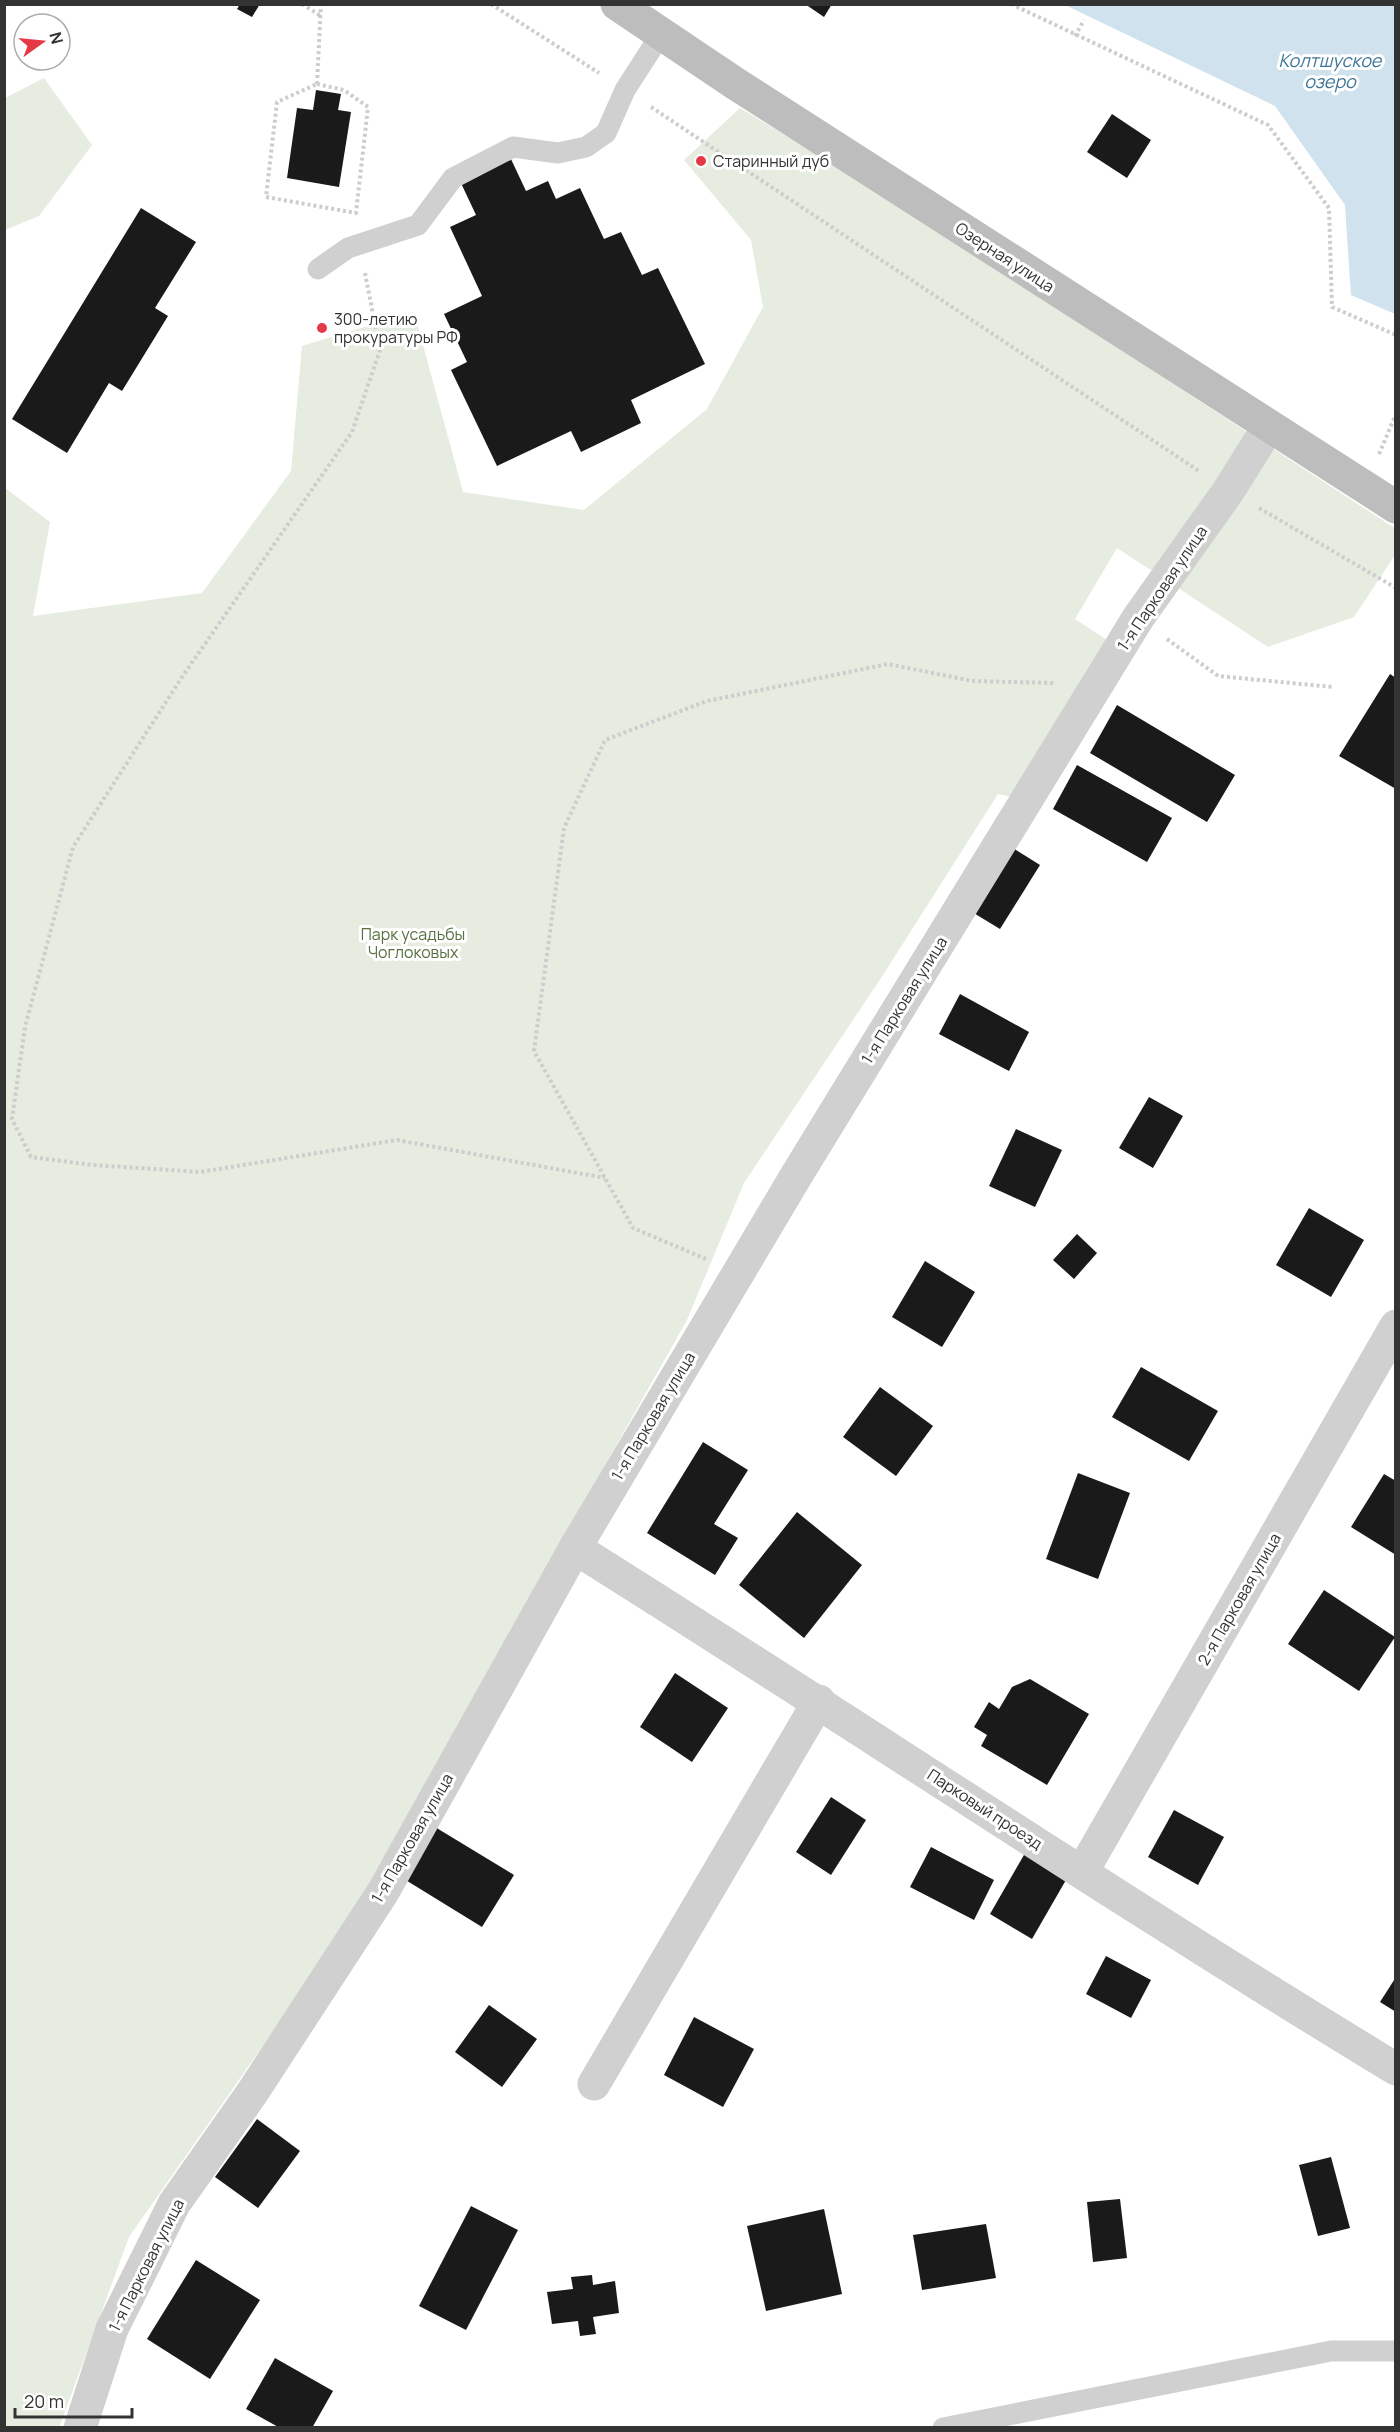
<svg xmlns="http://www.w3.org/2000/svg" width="1400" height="2432" font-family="Manrope,sans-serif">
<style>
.green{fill:#e6ecdf}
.water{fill:#cfe2ee}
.building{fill:#1a1a1a}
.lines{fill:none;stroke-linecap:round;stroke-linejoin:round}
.path{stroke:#cdcdcd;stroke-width:4;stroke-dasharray:3 3;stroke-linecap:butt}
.lane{stroke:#d0d0d0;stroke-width:21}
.street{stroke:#d0d0d0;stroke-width:33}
.secondary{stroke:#bdbdbd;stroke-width:33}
.poi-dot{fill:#e63946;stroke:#fff;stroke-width:2}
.labels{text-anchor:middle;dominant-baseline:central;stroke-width:6;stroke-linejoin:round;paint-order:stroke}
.poi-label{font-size:16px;fill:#333;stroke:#fff;text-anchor:start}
.street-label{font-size:16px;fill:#333;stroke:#fff}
.park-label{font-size:16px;fill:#56703f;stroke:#fff}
.water-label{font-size:18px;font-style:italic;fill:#3f7597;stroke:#fff}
</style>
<rect width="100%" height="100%" fill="#fff"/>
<g class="green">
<path d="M44,78L92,145L39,216L5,230V98Z"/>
<path d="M740,108L890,199L1396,529L1395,555L1354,617L1268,647L1117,548L1075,619L1113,644L1013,797L998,794L883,975L744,1183L687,1320L339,1937L129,2237L59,2428L4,2427V487L50,522L33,616L202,593L291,471L302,346L414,312L463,492L584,510L707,409L763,307L751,240L684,160Z"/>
</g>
<path class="water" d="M1065,5H1395V314L1351,295L1345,205L1275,106Z"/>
<g class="building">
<path d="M240,4H260L252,17L237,9Z"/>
<path d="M805,4H832L824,17Z"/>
<path d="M316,90L341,94L338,110L351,112L339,187L287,178L297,108L313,110Z"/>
<path d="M1112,114L1151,140L1127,178L1087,152Z"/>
<path d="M510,157L526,191L548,181L556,199L580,188L604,239L621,232L642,275L658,268L705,364L631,400L641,423L581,452L571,431L497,466L451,370L467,362L444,314L482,296L450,227L476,215L460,181Z"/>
<path d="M141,208L196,242L155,308L168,316L122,391L109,383L67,453L12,419Z"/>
<path d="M1390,674L1396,678V789L1339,756Z"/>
<path d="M1117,705L1235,775L1207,822L1090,753Z"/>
<path d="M1077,765L1172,818L1147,862L1053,809Z"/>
<path d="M1013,848L1040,865L1000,929L972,912Z"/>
<path d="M960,994L1029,1032L1009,1071L939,1034Z"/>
<path d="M1149,1097L1183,1116L1153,1168L1119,1148Z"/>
<path d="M1016,1129L1062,1150L1035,1207L989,1186Z"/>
<path d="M1309,1208L1364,1240L1331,1297L1276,1265Z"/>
<path d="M1077,1234L1097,1253L1074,1279L1053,1260Z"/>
<path d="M925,1261L975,1292L942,1347L892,1317Z"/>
<path d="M1141,1367L1218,1411L1189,1461L1112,1417Z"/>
<path d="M880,1387L933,1426L896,1476L843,1437Z"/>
<path d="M703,1442L748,1470L714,1524L738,1538L715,1575L647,1533Z"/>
<path d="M1078,1473L1130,1493L1098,1579L1046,1559Z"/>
<path d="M1384,1474L1396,1481V1555L1351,1527Z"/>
<path d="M797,1512L862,1565L804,1638L739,1585Z"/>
<path d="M1324,1590L1395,1637L1359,1691L1288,1644Z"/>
<path d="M675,1673L728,1708L692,1762L640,1727Z"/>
<path d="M1030,1679L1089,1714L1047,1785L981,1746L987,1735L974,1727L989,1702L999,1709L1012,1687Z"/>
<path d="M831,1797L866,1820L831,1875L796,1852Z"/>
<path d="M1174,1810L1224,1837L1198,1885L1148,1857Z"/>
<path d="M435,1827L514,1875L482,1927L404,1879Z"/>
<path d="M931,1847L994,1880L974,1920L910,1887Z"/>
<path d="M1028,1848L1070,1873L1032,1939L990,1914Z"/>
<path d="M1106,1956L1151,1980L1131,2018L1086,1994Z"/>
<path d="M1396,1977V2012L1380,2002Z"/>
<path d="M489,2005L537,2039L502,2087L455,2052Z"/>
<path d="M694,2017L754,2049L723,2107L664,2075Z"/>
<path d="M257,2119L300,2151L258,2208L215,2177Z"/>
<path d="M1331,2157L1350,2228L1318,2236L1299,2165Z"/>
<path d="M1120,2199L1127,2258L1093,2262L1087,2202Z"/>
<path d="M471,2206L518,2230L466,2330L419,2306Z"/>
<path d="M824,2209L842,2294L766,2311L747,2226Z"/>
<path d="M986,2224L996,2278L922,2290L913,2235Z"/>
<path d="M196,2260L260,2300L210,2379L147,2339Z"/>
<path d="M592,2275L593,2285L615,2281L619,2313L593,2317L596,2334L580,2336L578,2321L552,2324L547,2292L573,2289L571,2277Z"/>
<path d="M275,2358L333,2391L312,2428H280L246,2409Z"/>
</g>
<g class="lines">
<g class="path">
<path d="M302,4L321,16"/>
<path d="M491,4L599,73"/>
<path d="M1011,4L1268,125L1329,208L1332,307L1396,335"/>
<path d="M1075,36L1084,20"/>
<path d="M317,84L344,90L368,107L356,213L266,197L277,102Z"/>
<path d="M317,84L321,4"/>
<path d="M651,107L1199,471"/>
<path d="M365,273L380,350L352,432L182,677L73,847L25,1027L12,1119L31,1157L93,1165L200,1172L397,1140L605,1178"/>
<path d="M1379,454L1396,414"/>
<path d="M1259,508L1396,588"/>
<path d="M1167,639L1218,676L1333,687"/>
<path d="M706,1259L633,1228L534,1051L564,828L605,740L707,701L888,664L972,681L1055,683"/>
</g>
<g class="lane">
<path d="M318,269L348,248L418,225L453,178L513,147L558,153L586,147L606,133L625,90L661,34"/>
<path d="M943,2428L1331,2351H1396"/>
</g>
<g class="street">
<path d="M575,1548C849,1720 1119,1901 1396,2069"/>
<path d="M1082,1872L1396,1326"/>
<path d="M594,2084L819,1701"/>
<path d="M80,2428L112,2329L174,2204L252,2093L383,1892L575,1548L796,1176L1138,618L1229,490L1269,426"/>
</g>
<path class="secondary" d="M617,4L736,84L1396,507"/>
</g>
<g class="poi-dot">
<circle cx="701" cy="161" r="6"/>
<circle cx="322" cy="328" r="6"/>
</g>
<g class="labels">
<g class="poi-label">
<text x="713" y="161">Старинный дуб</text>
<text x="334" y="319">300-летию<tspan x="334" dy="18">прокуратуры РФ</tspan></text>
</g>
<g class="street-label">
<text transform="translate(1005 257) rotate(33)">Озерная улица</text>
<text transform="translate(1162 588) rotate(-56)">1-я Парковая улица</text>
<text transform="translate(904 1000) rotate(-58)">1-я Парковая улица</text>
<text transform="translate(653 1416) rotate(-59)">1-я Парковая улица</text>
<text transform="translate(1239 1599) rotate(-60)">2-я Парковая улица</text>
<text transform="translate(985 1809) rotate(33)">Парковый проезд</text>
<text transform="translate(412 1838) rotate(-60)">1-я Парковая улица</text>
<text transform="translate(146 2265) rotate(-63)">1-я Парковая улица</text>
</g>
<g class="park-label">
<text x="413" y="934">Парк усадьбы<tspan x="413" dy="18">Чоглоковых</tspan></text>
</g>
<g class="water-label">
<text x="1330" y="60">Колтшуское<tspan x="1330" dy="21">озеро</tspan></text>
</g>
</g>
<rect width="1400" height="2432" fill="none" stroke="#333333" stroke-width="12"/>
<g transform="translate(42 42) rotate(75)"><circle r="28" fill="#ffffff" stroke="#adadad" stroke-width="1.5"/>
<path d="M0-4.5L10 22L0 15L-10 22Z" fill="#e63946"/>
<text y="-9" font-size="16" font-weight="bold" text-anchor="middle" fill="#333333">N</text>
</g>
<path d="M15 2408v9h117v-9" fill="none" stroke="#333333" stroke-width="3"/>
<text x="24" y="2408" font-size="18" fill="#333333" stroke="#ffffff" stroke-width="4.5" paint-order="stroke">20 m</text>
</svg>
